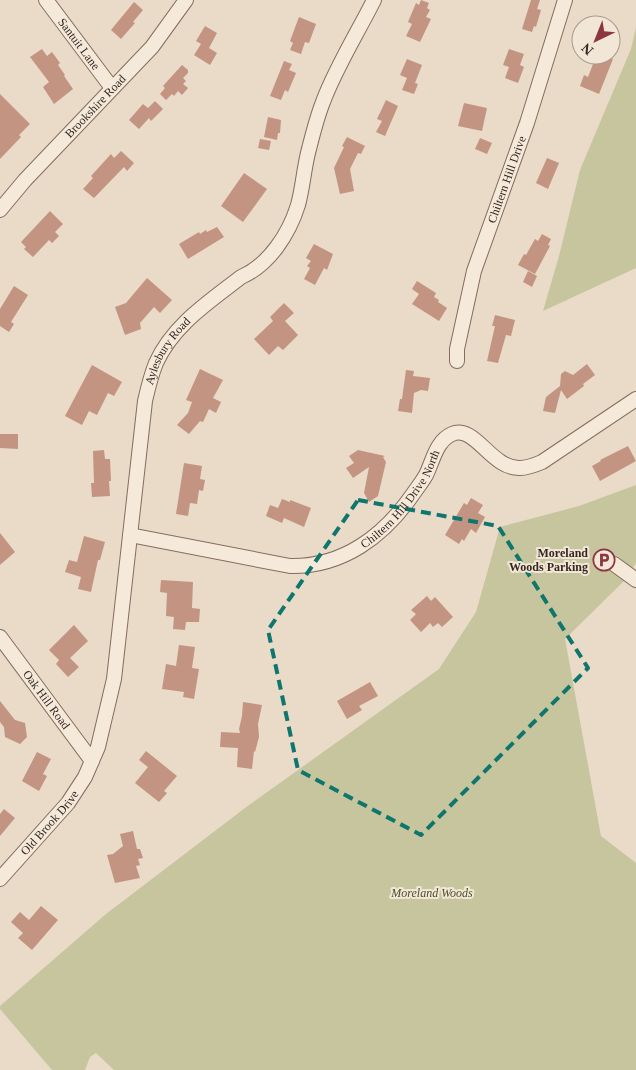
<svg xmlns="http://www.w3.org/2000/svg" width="636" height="1070" font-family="Georgia,serif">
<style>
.green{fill:#c6c59d}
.building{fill:#c39482}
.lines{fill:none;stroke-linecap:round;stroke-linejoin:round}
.minor-casing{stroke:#836d5f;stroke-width:16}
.minor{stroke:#f5e9da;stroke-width:14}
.marked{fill:none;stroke:#0f766e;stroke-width:4;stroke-dasharray:10 6;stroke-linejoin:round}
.labels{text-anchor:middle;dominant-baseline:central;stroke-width:4;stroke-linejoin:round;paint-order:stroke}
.street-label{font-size:12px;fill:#352821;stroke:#f2e6d6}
.poi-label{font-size:12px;font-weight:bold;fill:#352821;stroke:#f2e6d6;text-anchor:end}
.park-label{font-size:12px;font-style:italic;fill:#4b4f2a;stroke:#f2e6d6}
</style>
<rect width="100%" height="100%" fill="#e9dbc8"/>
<g class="green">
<path d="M636,27V268L543,311L559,256L580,170L631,49Z"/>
<path d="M636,485V563L623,582L565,639L601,836L636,863V1070H114L96,1053L90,1057L85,1070H52L0,1009V1006L106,914L245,808L439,669L476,612L500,527L579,506Z"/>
</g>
<g class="building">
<path d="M421,0L429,3L427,8L430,10L426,17L431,19L420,42L406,36L412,24L408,22L416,3L419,5Z"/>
<path d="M531,0H540L537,9L541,10L536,27L534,26L532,32L522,29Z"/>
<path d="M134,2L143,10L133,22L135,23L121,39L111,30Z"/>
<path d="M299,17L316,24L309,43L305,42L301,54L290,50L293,43L290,41Z"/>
<path d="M205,26L217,33L209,48L217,53L210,65L194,55L201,44L196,41Z"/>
<path d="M42,49L47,56L52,52L60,63L58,65L65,75L64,76L73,89L54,104L43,87L49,82L30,57Z"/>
<path d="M509,49L524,54L520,65L524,67L518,83L505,78L509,67L503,65Z"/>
<path d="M604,56L613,59L599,94L580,86L584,75L588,77L595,59L602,62Z"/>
<path d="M407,59L422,65L415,83L418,84L414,94L402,90L407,78L400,75Z"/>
<path d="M284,61L292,64L289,70L296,73L288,92L285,90L281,100L270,96Z"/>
<path d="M182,65L188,70V73L183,78L186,81L183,84L188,88L182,95L178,91L174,96L172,94L166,100L160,94L165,88L163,86Z"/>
<path d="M0,94L30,124L19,135L21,137L0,159Z"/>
<path d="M386,100L398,106L385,136L376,132L382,121L377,119Z"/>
<path d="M155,101L163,109L151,121L149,118L139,129L129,120L143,104L148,108Z"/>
<path d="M464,103L487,108L482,131L458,126Z"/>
<path d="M268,117L281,120L280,133H278L277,140L264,137Z"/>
<path d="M347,137L365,146L361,154L358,153L350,169L354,191L340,194L334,168L344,147L342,146Z"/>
<path d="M480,138L492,143L487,154L475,149Z"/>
<path d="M260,139L271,141L269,150L258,148Z"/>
<path d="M121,151L134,163L127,171L124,167L94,198L83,189L93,178L91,176L111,154L114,158Z"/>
<path d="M547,158L559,163L548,189L536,183Z"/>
<path d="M244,173L267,189L243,222L221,206Z"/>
<path d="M50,211L63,224L55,232L59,236L52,243L49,240L33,257L24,249L26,247L21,242Z"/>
<path d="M217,227L224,237L188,259L179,244L199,232L200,234L206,230L207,232Z"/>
<path d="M542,234L551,239L548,245L550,246L535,274L518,265L524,254L526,255L535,239L538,241Z"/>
<path d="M314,244L333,254L327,270L324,268L315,285L304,279L310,268L307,266L311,261L306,258Z"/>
<path d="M528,271L537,276L532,287L523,282Z"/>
<path d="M147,278L172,300L160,313L154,307L140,323L141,329L125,335L115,307L126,303Z"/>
<path d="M417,281L436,293L434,297L439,300L438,302L447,308L439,321L412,304L419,294L412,289Z"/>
<path d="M14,286L28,295L11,322L14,324L9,332L0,326V309Z"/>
<path d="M284,303L294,313L285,321L298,335L283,350L278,346L269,355L254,339L273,321L270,317Z"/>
<path d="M495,315L515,320L511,336L506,335L498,363L487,361L495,326H492Z"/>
<path d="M587,364L595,375L583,384L584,386L567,399L561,390L555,413L543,411L546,397L560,386L561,374L565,371L573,375Z"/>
<path d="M92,365L122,382L114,396L108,393L97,415L89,411L82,425L65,416Z"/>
<path d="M200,369L223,380L213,398L221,402L216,413L209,409L203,422L200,421L189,434L177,425L188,413L192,402L186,400Z"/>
<path d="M406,370L414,371L413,376L430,378L428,391L421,390L414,393L412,413L398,411L400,399H402Z"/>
<path d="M0,434H18V449L0,448Z"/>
<path d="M628,446L636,461L600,481L592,466L601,461L600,460Z"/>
<path d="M104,450L105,459H110L111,481H109L110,496L92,497L91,483H94L93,451Z"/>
<path d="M358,450L385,456L383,457L386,462L378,496L369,502L364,493L369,467L353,478L346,468L354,463L349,456Z"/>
<path d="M184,463L202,466L200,479L205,480L203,491L199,490L197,504L190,503L188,516L176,514Z"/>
<path d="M471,498L483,505L478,513L485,517L476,533L471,529L464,541L462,539L459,544L445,535L464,503L467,505Z"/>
<path d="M282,499L290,502V500L311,508L304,527L284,518L282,523L266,516L270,505L278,508Z"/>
<path d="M0,533L15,552L0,565Z"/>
<path d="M84,536L105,542L100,560H98L91,592L78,589L81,577L65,572L69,560L77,562Z"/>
<path d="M161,580L193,582L192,608L200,609L199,622H186L185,630L173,629L174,617L166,616L167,593L160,592Z"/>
<path d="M427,596L431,601L435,597L453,617L442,627L438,623L433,627L430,623L421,632L410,620L416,614L411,610Z"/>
<path d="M74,625L88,641L70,658L79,667L68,677L56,664L59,660L49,650Z"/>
<path d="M179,645L195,647L192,668L199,669L194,699L183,697L184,692L162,689L166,664L176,666Z"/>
<path d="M370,682L378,696L359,706L362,710L347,719L337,701Z"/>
<path d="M0,701L15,720L25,723L27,737L20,744L5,737L4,727L0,722Z"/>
<path d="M243,702L262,705L258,724L259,737L255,752L254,751L252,769L237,767L238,748L220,747L221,732L240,733L239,729L242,716Z"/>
<path d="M146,751L177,776L164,791L167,793L159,802L135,783L148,767L139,760Z"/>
<path d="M37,752L51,759L43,774L47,776L39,791L22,781Z"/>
<path d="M4,809L15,818L0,836V814Z"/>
<path d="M133,831L137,849H140L143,858L138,859L140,865L136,866L140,878L115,883L107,855L113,854L123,846L120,834Z"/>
<path d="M41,906L58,920L32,950L18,938L23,933L11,922L20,912L29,920Z"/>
</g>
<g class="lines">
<g class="minor-casing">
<g id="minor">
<path id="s1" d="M46,0L112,88"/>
<path id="s2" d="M0,210L25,180L152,47L186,0"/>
<path id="s3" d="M457,361V349L474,271L527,123L565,0"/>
<path id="s4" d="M130,535L290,566C343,567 384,536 413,494C417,488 422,482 426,475C433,461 436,441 452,434C475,424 491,469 520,468C528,468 535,465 542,462L636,399"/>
<path d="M614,564L636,580"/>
<path id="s5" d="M0,637L92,761"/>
<path id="s6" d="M0,879L68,803L85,777L98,747L114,679L145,401C148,388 151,375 156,363C173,325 209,302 241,277C269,265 289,234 298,205C303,187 304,167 309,149C313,133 317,117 323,102C335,69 358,32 374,0"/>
</g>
</g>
<use href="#minor" class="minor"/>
</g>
<path class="marked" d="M358,500L498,526L588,668L421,835L298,770L268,630Z"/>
<defs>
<g id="parking-ring" transform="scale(1.125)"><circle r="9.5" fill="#f2e6d6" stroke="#8c3642" stroke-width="1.5"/><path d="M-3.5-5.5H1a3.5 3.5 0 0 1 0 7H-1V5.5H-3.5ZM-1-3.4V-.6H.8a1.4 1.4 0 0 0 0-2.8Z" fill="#8c3642"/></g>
</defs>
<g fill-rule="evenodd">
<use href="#parking-ring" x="604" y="560"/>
</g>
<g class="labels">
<g class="street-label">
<text stroke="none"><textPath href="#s1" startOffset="55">Santuit Lane</textPath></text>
<text stroke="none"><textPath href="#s2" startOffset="141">Brookshire Road</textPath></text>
<text stroke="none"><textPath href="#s3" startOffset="189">Chiltern Hill Drive</textPath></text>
<text stroke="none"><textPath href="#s6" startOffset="571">Aylesbury Road</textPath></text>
<text stroke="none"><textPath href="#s4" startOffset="300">Chiltern Hill Drive North</textPath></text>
<text stroke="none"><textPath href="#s5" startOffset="78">Oak Hill Road</textPath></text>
<text stroke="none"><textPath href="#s6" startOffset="75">Old Brook Drive</textPath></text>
</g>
<g class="poi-label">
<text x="588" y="553">Moreland<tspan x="588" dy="14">Woods Parking</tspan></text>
</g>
<g class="park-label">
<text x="432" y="893">Moreland Woods</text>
</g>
</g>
<g transform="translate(596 40) rotate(223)"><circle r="24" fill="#f2e6d6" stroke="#a69a8e"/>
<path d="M0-4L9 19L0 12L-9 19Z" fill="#8c3642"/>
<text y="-8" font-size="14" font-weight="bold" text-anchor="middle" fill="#352821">N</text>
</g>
</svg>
